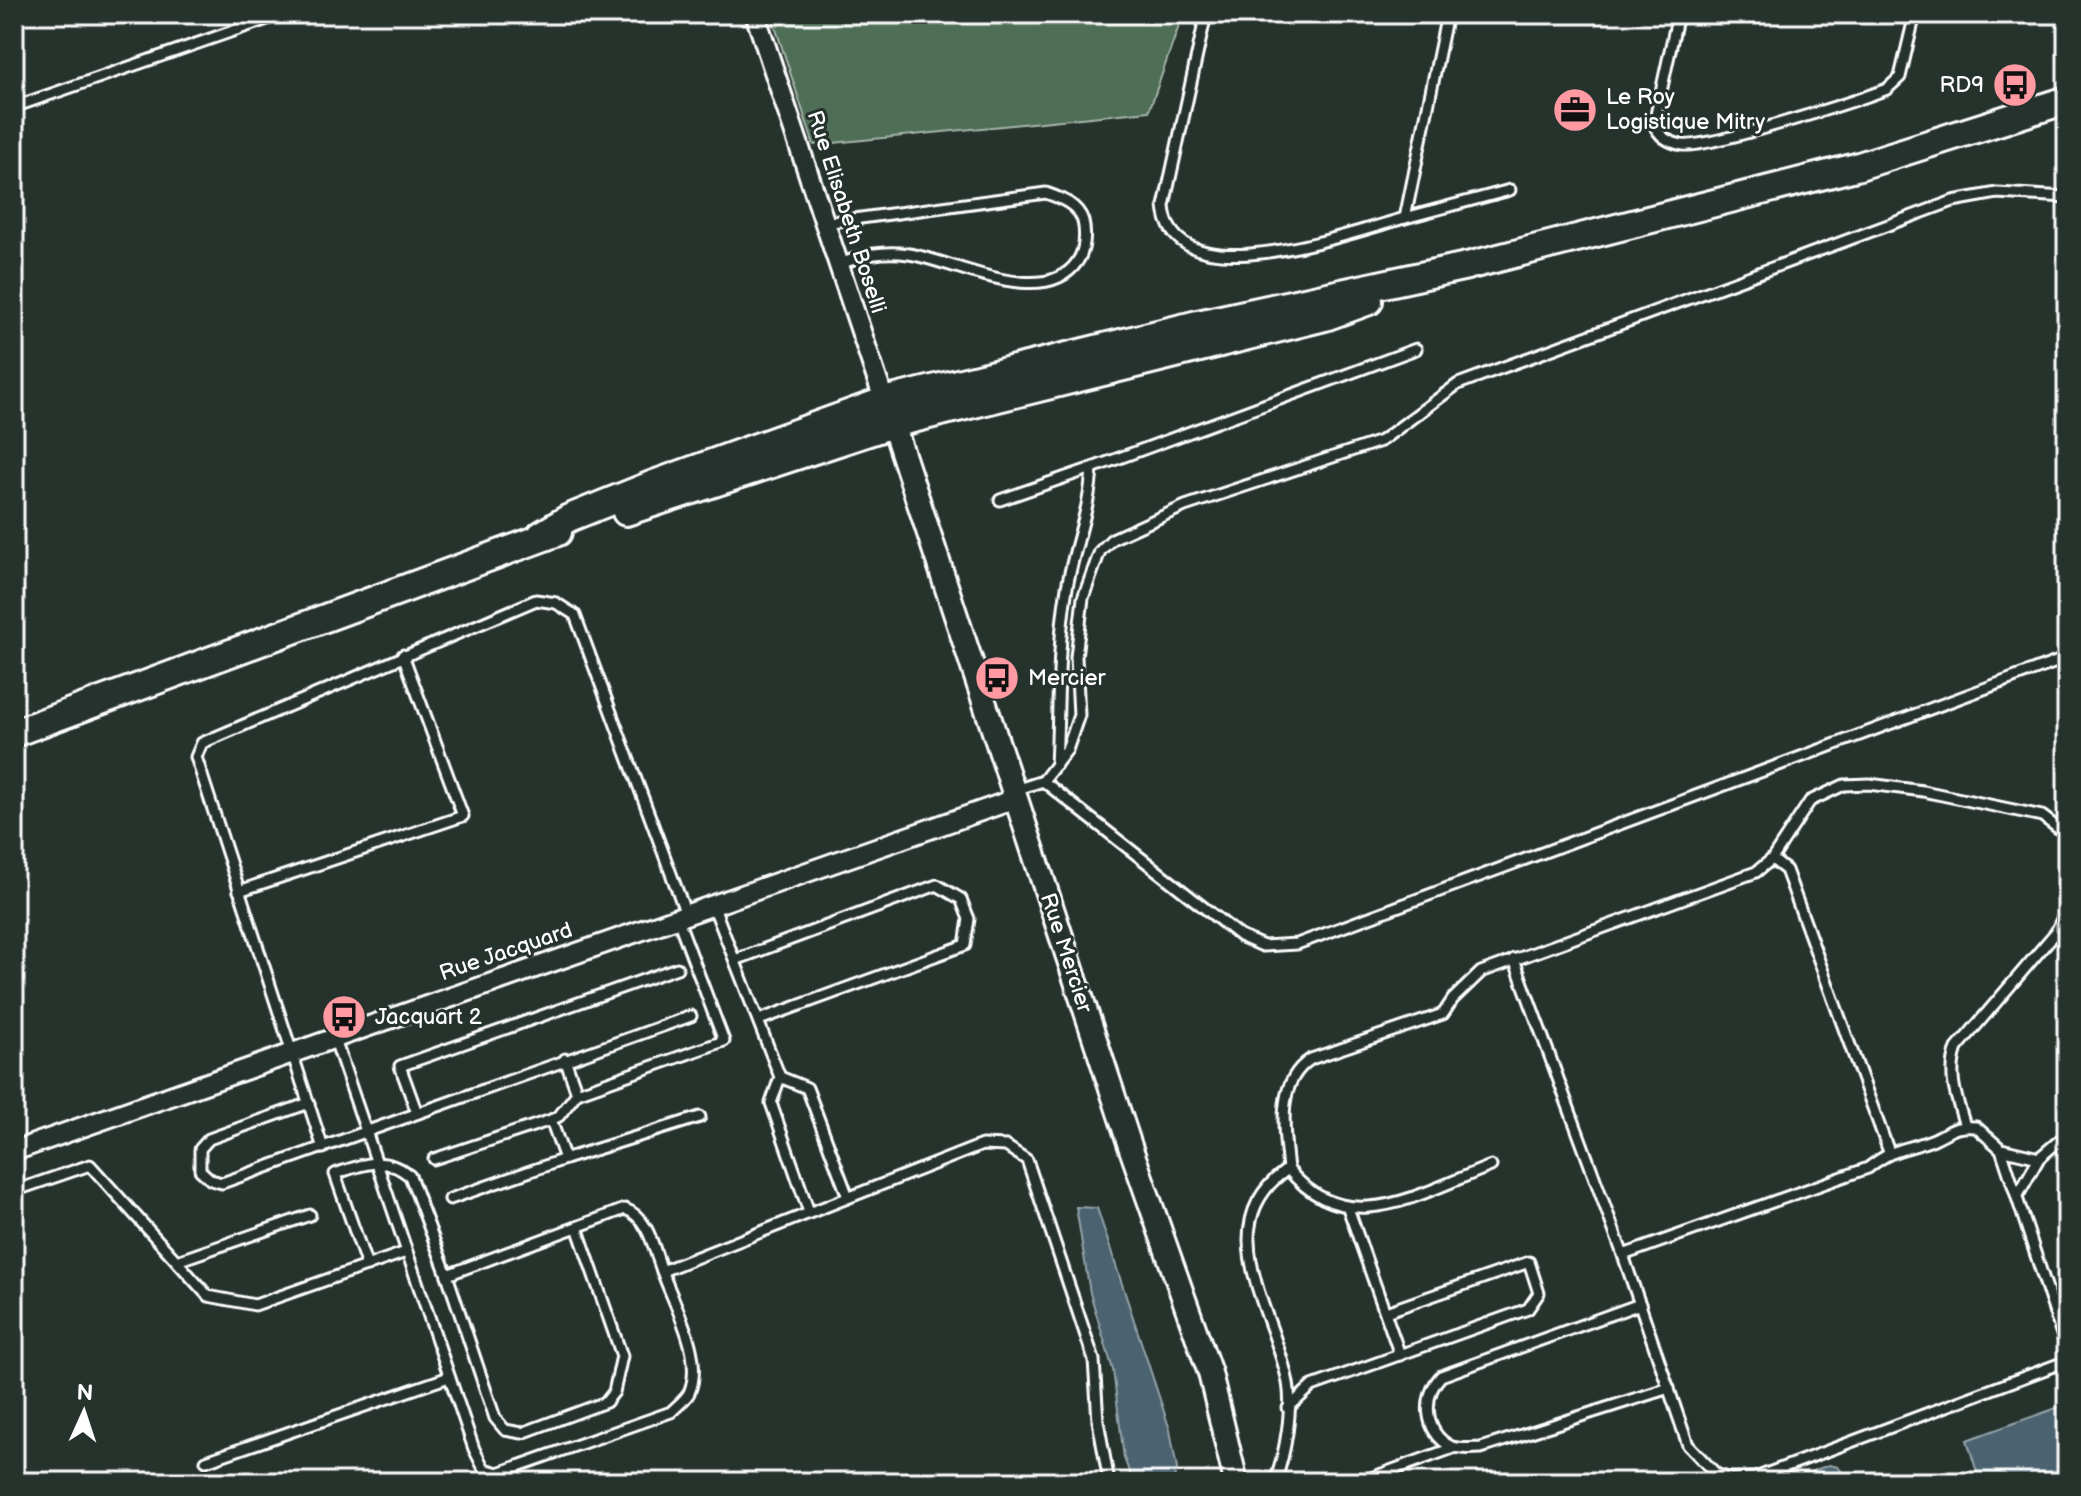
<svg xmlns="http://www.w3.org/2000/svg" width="2081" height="1496" font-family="'Balsamiq Sans',sans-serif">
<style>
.green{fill:#4f6e57;stroke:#a7b6ab;stroke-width:2}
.water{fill:#4c6470;stroke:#94a2a9;stroke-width:2}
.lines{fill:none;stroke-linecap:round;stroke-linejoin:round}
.service-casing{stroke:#fff;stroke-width:15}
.minor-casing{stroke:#fff;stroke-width:24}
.tertiary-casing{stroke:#fff;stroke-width:28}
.secondary-casing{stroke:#fff;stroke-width:32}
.service{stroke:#26332d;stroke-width:9}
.minor{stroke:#26332d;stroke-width:18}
.tertiary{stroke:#26332d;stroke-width:22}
.secondary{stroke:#26332d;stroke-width:26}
.labels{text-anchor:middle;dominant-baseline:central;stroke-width:6;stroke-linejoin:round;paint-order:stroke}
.poi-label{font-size:22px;fill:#fff;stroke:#26332d;text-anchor:start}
.street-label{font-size:22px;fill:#fff;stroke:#26332d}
</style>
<rect width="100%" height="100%" fill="#26332d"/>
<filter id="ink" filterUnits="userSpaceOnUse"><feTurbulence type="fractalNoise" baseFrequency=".0125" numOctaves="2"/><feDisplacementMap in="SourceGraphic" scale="16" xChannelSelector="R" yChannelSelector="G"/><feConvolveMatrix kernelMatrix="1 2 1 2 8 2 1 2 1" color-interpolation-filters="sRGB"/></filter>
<g filter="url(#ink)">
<path class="green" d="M771,14H1183L1149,111L814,145Z"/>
<g class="water">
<path d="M1076,1207L1097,1208L1170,1430L1177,1469L1173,1482H1133L1124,1458L1113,1370L1090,1293Z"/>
<path d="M2062,1406L2067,1419V1482H1980L1967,1440Z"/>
<path d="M1829,1465L1838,1467L1850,1482H1782Z"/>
</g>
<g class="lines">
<g class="service-casing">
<g id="service">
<path d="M1206,14L1164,206C1171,300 1354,231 1405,218"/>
<path d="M1447,14L1405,218L1510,190"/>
<path d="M1678,14L1654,124C1659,137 1670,143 1683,145C1709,148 1856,101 1887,89L1900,77L1915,14"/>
<path d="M14,107L282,14"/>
<path d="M824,223L1046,193C1060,198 1078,204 1083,221C1086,234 1085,251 1077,262C1044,310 951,260 909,254C883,250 862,255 838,265"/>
<path d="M1000,500L1092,468"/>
<path d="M1056,765C1059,707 1057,651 1066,594C1072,551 1090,512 1092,468L1416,349"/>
<path d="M1043,781L1240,936L1263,946L1297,944L2067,658"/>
<path d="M1015,790L1043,781L1067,750L1079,715L1076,657L1083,598L1100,551L1112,539L1185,506L1381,441L1458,384L1953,201L1997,193L2067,197"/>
<path d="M1772,859L1786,870L1889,1152"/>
<path d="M239,891L463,816L403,655"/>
<path d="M713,905L780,1077L771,1103L809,1212"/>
<path d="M1514,959L1623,1255L1868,1168C1896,1146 1905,1151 1934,1139C1951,1131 1956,1125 1976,1127L2001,1149L2067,1350"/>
<path d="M735,960L937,885L961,899L969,919L965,945L759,1020"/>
<path d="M334,1037L474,1449L484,1469L498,1473L671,1412C677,1406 685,1400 689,1393C705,1357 674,1305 662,1271L982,1145L1006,1146L1027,1160L1094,1360L1098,1421L1109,1482"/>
<path d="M565,1059L577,1093"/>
<path d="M780,1077L807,1088L848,1197"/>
<path d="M309,1103L209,1139L200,1149V1170L211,1180L222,1183L691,1016"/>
<path d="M417,1113L400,1066L677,968"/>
<path d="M1965,1126C1957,1099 1947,1076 1957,1048L2056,932L2067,908"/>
<path d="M323,1148L196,757L202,743L536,600L556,603L575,615L686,914"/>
<path d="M2001,1149L2039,1158"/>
<path d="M434,1159L551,1120L559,1116L577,1093L724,1041L677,917"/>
<path d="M565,1159L700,1117"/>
<path d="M1288,1169C1284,1131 1275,1082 1311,1059L1443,1014L1453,999L1481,972L1756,872L1772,859L1810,801L1844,785L1869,784L1923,791L2042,816L2067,835"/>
<path d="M14,1191L90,1165L208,1296L255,1305L406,1252"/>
<path d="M2017,1197L2039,1158L2067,1134"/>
<path d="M450,1199L565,1159L551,1120"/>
<path d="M1348,1208L1400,1355"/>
<path d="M1623,1255L1688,1445L1716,1474L1731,1479L1755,1478L2067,1361"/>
<path d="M177,1261L310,1215"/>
<path d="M367,1266L335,1174C363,1164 385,1155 410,1176L447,1275L625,1209C649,1217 654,1250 662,1271"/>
<path d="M447,1275L495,1418L505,1430L522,1433L606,1402L614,1392L622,1356L577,1227"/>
<path d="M1640,1304L1441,1376C1422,1396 1424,1432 1450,1446C1459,1450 1472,1448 1481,1448L1669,1388"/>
<path d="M1288,1408L1312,1386L1528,1309L1539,1293L1529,1262L1386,1312"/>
<path d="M206,1461L449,1377"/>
<path d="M489,1482L498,1473"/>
<path d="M1275,1482C1285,1454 1294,1407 1287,1378C1272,1309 1209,1222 1288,1169C1347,1242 1419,1193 1491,1166"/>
<path d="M1360,1482L1453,1448"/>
</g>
</g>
<g class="minor-casing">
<g id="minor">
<path d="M755,14L887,409"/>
<path d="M14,1151L1015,799"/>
</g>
</g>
<g class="tertiary-casing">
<path id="tertiary" d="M893,424L1130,1146L1210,1373L1236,1482"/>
</g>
<g class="secondary-casing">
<g id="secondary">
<path d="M626,512L893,424L1325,317L1369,301"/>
<path d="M541,535L569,518L651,485L884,401L1198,324L1467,266L1856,167L2067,100"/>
<path d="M14,733L558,532"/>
</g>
</g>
<use href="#service" class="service"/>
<use href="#minor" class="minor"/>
<use href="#tertiary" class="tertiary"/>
<use href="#secondary" class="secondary"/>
</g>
</g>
<defs>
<g id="bus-disc" transform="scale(2.3)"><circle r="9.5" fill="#ff9aa2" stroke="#26332d"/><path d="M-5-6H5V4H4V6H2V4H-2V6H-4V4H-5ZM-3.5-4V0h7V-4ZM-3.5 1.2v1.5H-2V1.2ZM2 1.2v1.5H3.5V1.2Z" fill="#111"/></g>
<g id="office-disc" transform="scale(2.3)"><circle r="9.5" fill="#ff9aa2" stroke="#26332d"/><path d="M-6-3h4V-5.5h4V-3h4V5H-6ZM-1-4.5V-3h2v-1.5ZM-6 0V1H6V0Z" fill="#111"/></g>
</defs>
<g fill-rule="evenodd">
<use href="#bus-disc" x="2015" y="85"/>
<use href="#office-disc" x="1575" y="110"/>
<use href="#bus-disc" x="997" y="678"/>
<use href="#bus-disc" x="344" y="1017"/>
</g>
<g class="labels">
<g class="poi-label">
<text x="1984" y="85" text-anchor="end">RD9</text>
<text x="1606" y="97">Le Roy<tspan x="1606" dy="25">Logistique Mitry</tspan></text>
<text x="1028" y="678">Mercier</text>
<text x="375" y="1017">Jacquart 2</text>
</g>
<g class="street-label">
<text transform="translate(846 212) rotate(72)">Rue Elisabeth Boselli</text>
<text transform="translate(506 952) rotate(-19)">Rue Jacquard</text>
<text transform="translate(1066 953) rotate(72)">Rue Mercier</text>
</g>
</g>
<rect width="2081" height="1496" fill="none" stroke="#26332d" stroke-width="48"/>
<rect x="24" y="24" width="2033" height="1448" fill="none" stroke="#fff" stroke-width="3" filter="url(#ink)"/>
<g transform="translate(84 1412) rotate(3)" stroke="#26332d" stroke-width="6" paint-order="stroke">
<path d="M0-6L14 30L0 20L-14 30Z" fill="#ffffff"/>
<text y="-12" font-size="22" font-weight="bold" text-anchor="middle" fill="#ffffff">N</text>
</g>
</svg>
